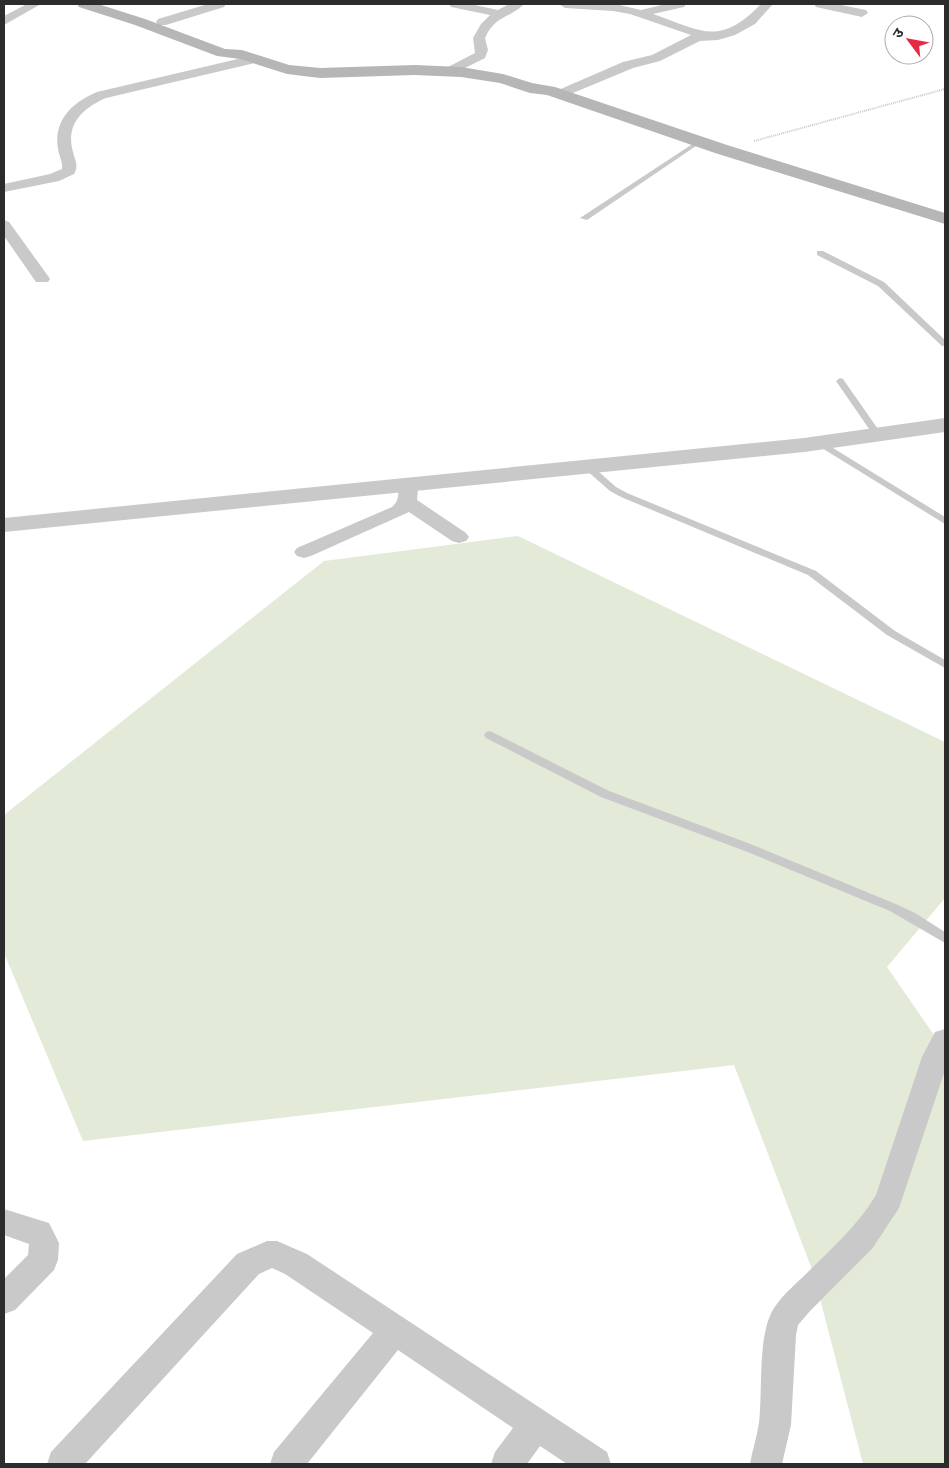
<svg xmlns="http://www.w3.org/2000/svg" width="949" height="1468" font-family="Raleway,'Noto Sans Devanagari',sans-serif">
<style>
.green{fill:#e3ead8}
.lines{fill:none;stroke-linecap:round;stroke-linejoin:round}
.path{stroke:#c9c9c9;stroke-width:2;stroke-dasharray:1 1;stroke-linecap:butt}
.service{fill:#c9c9c9;fill-rule:evenodd}
.minor{fill:#c9c9c9;fill-rule:evenodd}
.tertiary{fill:#c9c9c9;fill-rule:evenodd}
.secondary{fill:#b6b6b6;fill-rule:evenodd}
</style>
<rect width="100%" height="100%" fill="#fff"/>
<path class="green" d="M518,536L945,742V898L887,967L945,1051V1464H863L813,1272L734,1065L83,1141L4,953V815L324,561Z"/>
<g class="lines">
<path class="path" d="M754,141L945,89"/>
<g class="service">
<path d="M694,143L696,144V146L587,220L580,218Z"/>
<path d="M817,251H823L884,282L945,340V346H942L878,286L817,255Z"/>
<path d="M840,378L843,379L880,432V436H874L836,381Z"/>
<path d="M820,440L945,517V524L817,445L815,443Z"/>
<path d="M588,464L591,465L616,487L627,493L816,571L895,631L945,660V668L887,635L808,575L621,497L610,491L585,469V465Z"/>
<path d="M490,731L609,791L753,845L898,905L915,913L945,932V943L890,911L745,851L601,797L486,738L484,735L486,732Z"/>
</g>
<g class="minor">
<path d="M27,4H41L4,25V16Z"/>
<path d="M208,4H226L224,7L166,25H158L156,22L158,19Z"/>
<path d="M449,4H470L498,10L509,4H524C511,18 495,15 485,38L488,50L485,58L451,75L446,74L445,71L446,68L475,53L473,38L481,24L490,15L451,7Z"/>
<path d="M559,4H615L641,10L666,4H686L684,7L653,14C702,31 719,47 761,4H773L755,24L735,35L718,40L700,41L660,61L633,68L561,98L556,97L554,94L556,91L623,62L652,55L691,35L630,14L613,11L565,8Z"/>
<path d="M814,4H836L866,10L868,13L862,17L816,7Z"/>
<path d="M255,55L259,56L261,59L259,62L106,98C83,108 65,124 73,152C75,160 79,166 74,174L59,181L4,192V184L50,174L62,169C63,162 59,156 58,149C53,120 73,102 97,92Z"/>
<path d="M4,220L9,222L48,276L50,279L48,282H36L4,236Z"/>
<path d="M408,479L415,481L418,489L417,500L466,533L469,537L466,541L459,543L452,541L409,512L311,556L304,558L297,556L294,552L297,548L392,507C403,497 395,490 401,481Z"/>
<path d="M945,1029V1070L899,1208L872,1249L810,1311L798,1325L796,1335L791,1425L782,1464H750C752,1451 757,1437 759,1423C763,1391 757,1334 774,1308C783,1294 797,1283 808,1272C833,1247 858,1225 876,1195L922,1057L935,1032Z"/>
<path d="M4,1209L49,1223L59,1243L58,1260L54,1270L15,1310L4,1314V1279L28,1255L29,1244L4,1235Z"/>
<path d="M267,1241H277L307,1254L607,1452L611,1464H567L540,1446L527,1464H491L495,1452L513,1428L398,1350L307,1464H270L274,1452L373,1333L285,1274L272,1268L259,1274L85,1464H47L51,1452L237,1254Z"/>
</g>
<path class="tertiary" d="M945,418V432L804,452L4,532V518L804,438Z"/>
<path class="secondary" d="M77,4H98L145,19L225,49L242,50L289,65L320,68L415,65L461,67L503,74L532,83L555,87L727,145L945,213V224L715,153L547,95L530,93L500,83L461,77L415,75L320,78L287,74L240,59L217,56L135,25L79,7Z"/>
</g>
<rect width="949" height="1468" fill="none" stroke="#2c2c2c" stroke-width="10"/>
<g transform="translate(909 40) rotate(302)"><circle r="24" fill="#ffffff" stroke="#ababab"/>
<path d="M0-4L9 19L0 12L-9 19Z" fill="#e72a44"/>
<text y="-8" font-size="14" font-weight="bold" text-anchor="middle" fill="#2c2c2c">उ</text>
</g>
</svg>
